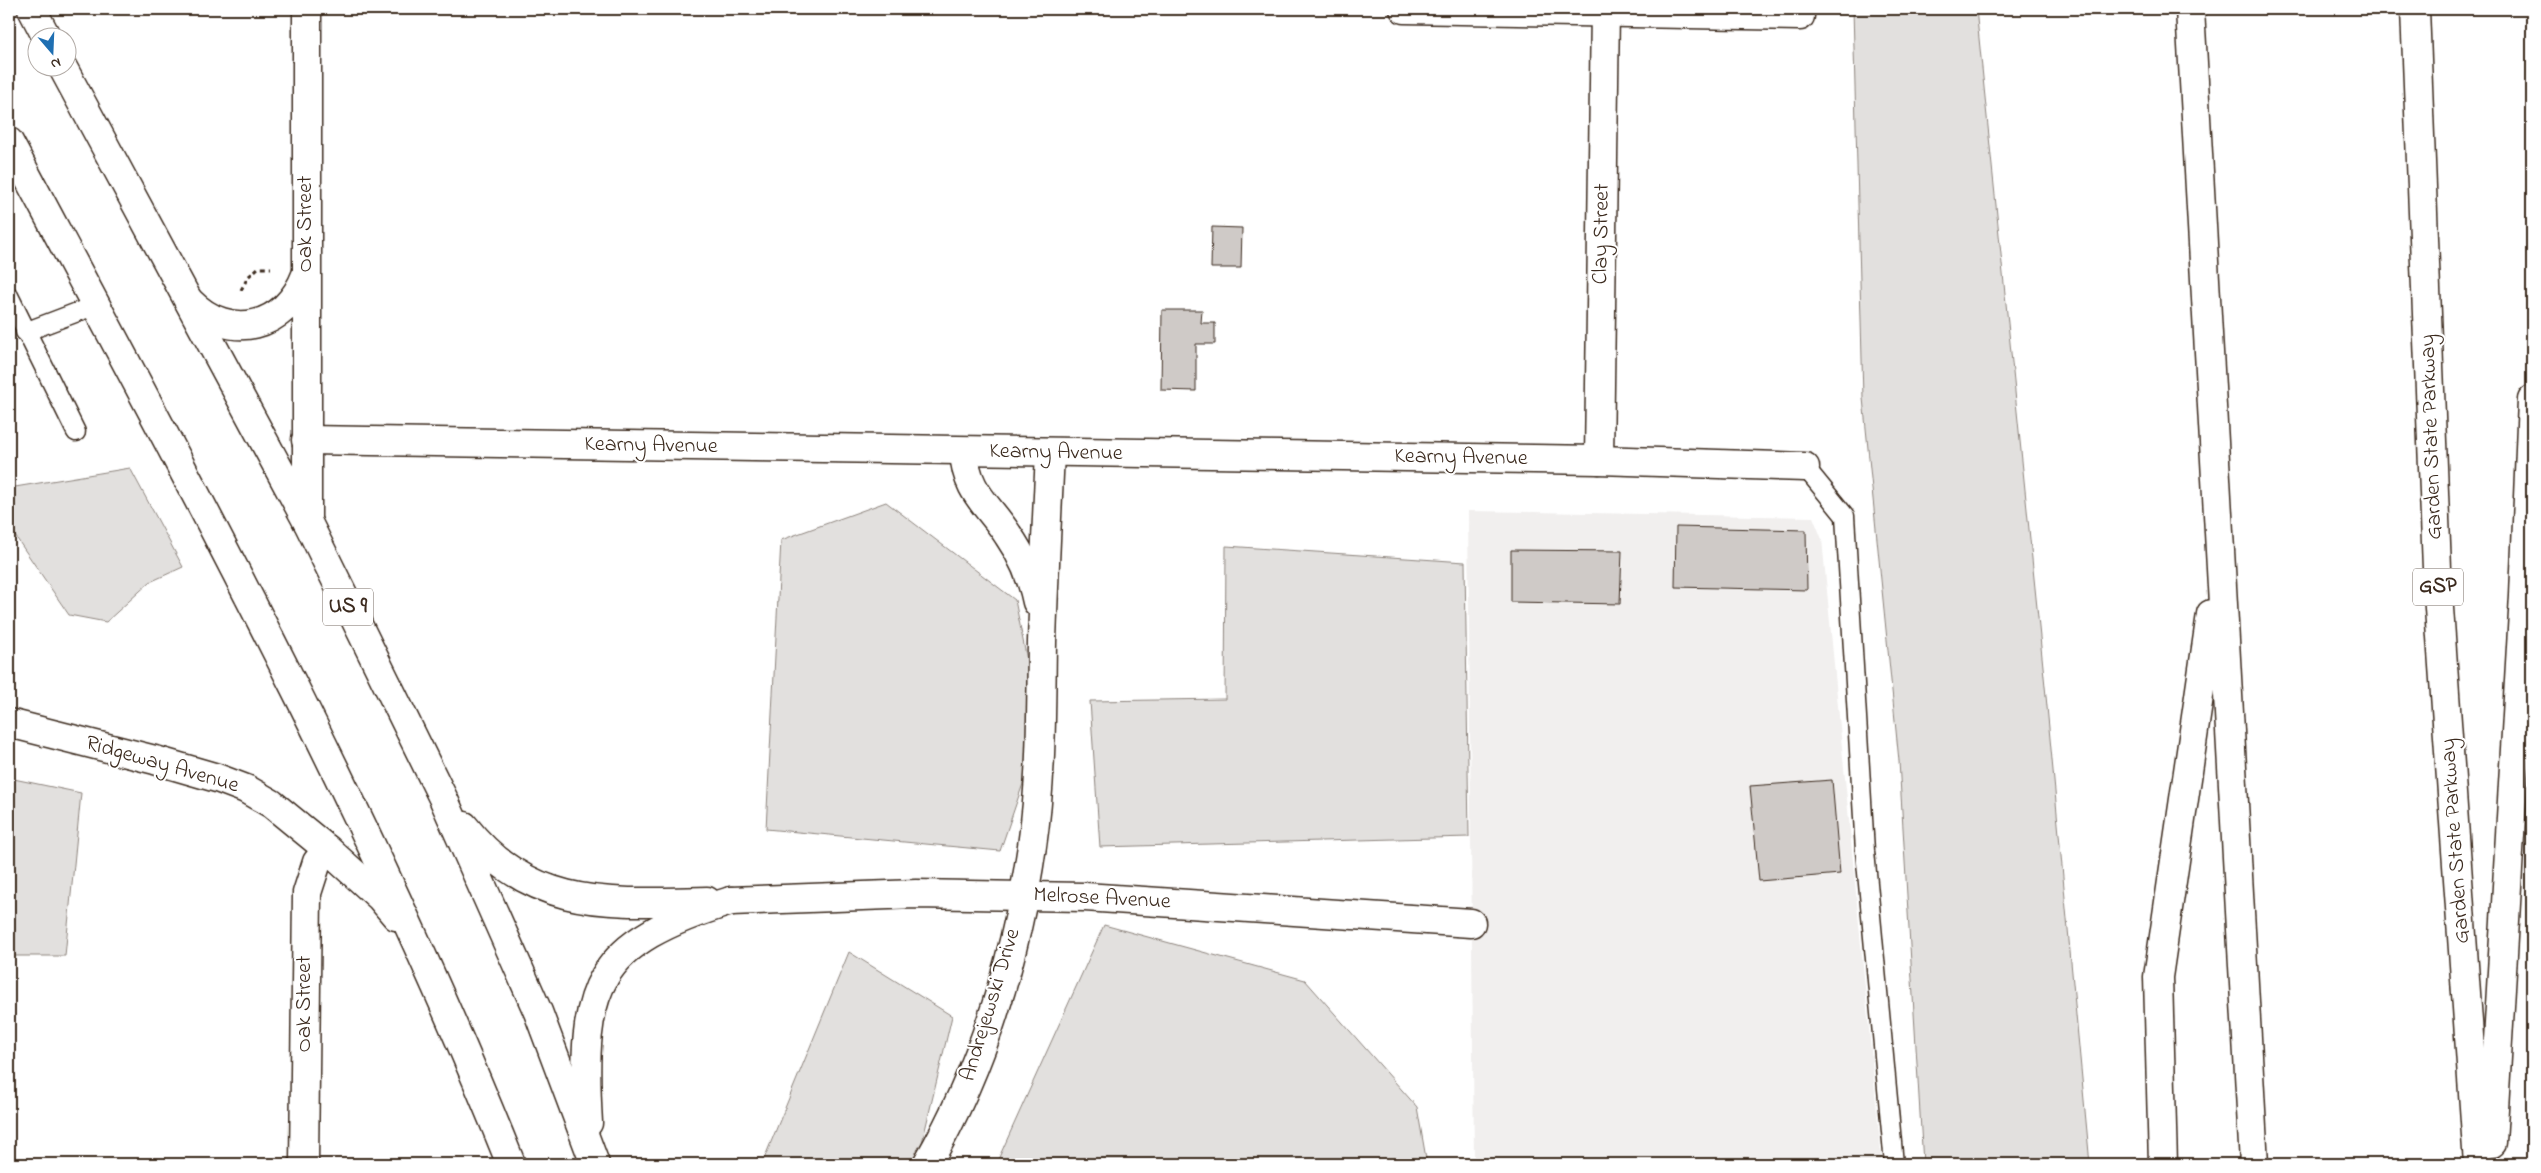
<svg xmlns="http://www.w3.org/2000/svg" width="2541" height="1173" font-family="'Indie Flower',sans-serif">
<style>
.built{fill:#f1efee}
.green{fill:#e2e0de;stroke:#8e857e}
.building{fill:#cfcac7;stroke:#3b2a1e}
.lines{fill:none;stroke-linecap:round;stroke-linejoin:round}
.lane-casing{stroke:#3b2a1e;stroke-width:21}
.street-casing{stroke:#3b2a1e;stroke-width:31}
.highway-casing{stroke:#3b2a1e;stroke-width:31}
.path{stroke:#3b2a1e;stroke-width:3;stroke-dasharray:4 4;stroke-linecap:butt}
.lane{stroke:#fff;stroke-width:18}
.street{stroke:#fff;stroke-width:28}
.highway{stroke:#fff;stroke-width:28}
.labels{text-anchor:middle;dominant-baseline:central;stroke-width:4;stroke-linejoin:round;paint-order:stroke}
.shield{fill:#fff;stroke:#766a62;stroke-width:1}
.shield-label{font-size:21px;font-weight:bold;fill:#3b2a1e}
.street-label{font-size:22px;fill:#3b2a1e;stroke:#fff}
</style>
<rect width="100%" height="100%" fill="#fff"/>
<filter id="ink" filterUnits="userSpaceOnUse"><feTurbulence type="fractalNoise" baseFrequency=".02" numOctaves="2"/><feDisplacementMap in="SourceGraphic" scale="10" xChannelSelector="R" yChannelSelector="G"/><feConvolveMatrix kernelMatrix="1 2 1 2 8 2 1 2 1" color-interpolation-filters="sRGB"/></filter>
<g filter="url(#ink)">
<path class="built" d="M1468,511L1813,517L1822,539L1882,1164H1474Z"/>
<g class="green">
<path d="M1853,9H1976L2046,696L2090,1164H1923L1899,761L1863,398Z"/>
<path d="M130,468L183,567L150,582L106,622L69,615L9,527V488Z"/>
<path d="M886,502L1015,600L1041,731L1000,851L766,829L781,540Z"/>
<path d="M1226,546L1465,562L1469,837L1100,847L1090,701L1225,699Z"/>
<path d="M9,778L81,793L65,956H9Z"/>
<path d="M1104,925L1305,980L1417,1107L1427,1164H996Z"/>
<path d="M849,952L952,1016L917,1164H762Z"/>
</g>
<g class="building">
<path d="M1212,227L1242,228L1241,268H1211Z"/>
<path d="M1162,310H1202L1201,323H1215V344H1196V391L1161,390Z"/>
<path d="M1676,527L1806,530L1807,590L1675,587Z"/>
<path d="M1511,550L1622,551L1620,604L1511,602Z"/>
<path d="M1832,780L1840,874L1759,881L1750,786Z"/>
</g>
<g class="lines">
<g class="lane-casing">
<g id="lane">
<path d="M9,296L76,432"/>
<path d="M25,332L96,305"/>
<path d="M1805,467L1845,516L1865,851L1894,1164"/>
</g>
</g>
<g class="street-casing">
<g id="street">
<path d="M307,9V521"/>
<path d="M1404,9L1800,16"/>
<path d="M306,440L1599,460L1805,467"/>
<path d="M964,451C966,492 987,503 1008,535C1022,555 1032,578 1037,602"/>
<path d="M1599,460L1605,9"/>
<path d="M9,723L155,760L217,778L246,789L272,804L327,849L317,862L307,893L304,1164"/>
<path d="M731,901L916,894L1085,897L1471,923"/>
<path d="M927,1164C983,1067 1016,957 1032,846C1042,779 1041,710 1042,642C1044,579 1047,516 1050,453"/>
</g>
</g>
<g class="highway-casing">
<g id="highway">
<path d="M32,9L47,38"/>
<path d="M2190,9L2254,1164"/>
<path d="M2415,9L2438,594L2478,1164"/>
<path d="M63,68L307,521L444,800L538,1012L595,1164"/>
<path d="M9,142C187,477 370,811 511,1164"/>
<path d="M189,301C230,343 286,328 306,275"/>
<path d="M464,826C531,911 610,903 707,901"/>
<path d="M327,849L380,897L396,916"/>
<path d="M588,1123C580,985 594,943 731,901"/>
<path d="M2492,1143L2524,595L2532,400"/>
<path d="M2163,1164L2158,977L2211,614"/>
</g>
</g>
<path class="path" d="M241,290L248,277L258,268H271"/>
<use href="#lane" class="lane"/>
<use href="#street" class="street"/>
<use href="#highway" class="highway"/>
</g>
</g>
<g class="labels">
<g class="shield">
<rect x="2413" y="568.5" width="50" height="37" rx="4"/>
<rect x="323" y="588.5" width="50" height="37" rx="4"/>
</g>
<g class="shield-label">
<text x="2438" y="587">GSP</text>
<text x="348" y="607">US 9</text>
</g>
<g class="street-label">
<text transform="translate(306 224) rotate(-90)">Oak Street</text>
<text transform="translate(1602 234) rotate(-89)">Clay Street</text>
<text transform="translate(2432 437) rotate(-92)">Garden State Parkway</text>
<text transform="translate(651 446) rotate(1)">Kearny Avenue</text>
<text transform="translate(1056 453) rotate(1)">Kearny Avenue</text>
<text transform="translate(1461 458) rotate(1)">Kearny Avenue</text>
<text transform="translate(162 765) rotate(16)">Ridgeway Avenue</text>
<text transform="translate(2456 841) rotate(-94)">Garden State Parkway</text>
<text transform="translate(1102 899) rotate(3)">Melrose Avenue</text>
<text transform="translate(305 1004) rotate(-90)">Oak Street</text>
<text transform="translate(991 1005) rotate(-73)">Andrejewski Drive</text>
</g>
</g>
<rect width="2541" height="1173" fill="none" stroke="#fff" stroke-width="30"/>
<rect x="15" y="15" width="2511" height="1143" fill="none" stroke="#3b2a1e" stroke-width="2" filter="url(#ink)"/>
<g transform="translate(52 52) rotate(161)"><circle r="24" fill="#ffffff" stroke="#b1aaa5"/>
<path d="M0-4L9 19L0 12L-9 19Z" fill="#1f6fb2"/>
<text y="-8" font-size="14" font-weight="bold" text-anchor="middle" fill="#3b2a1e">N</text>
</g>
</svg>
